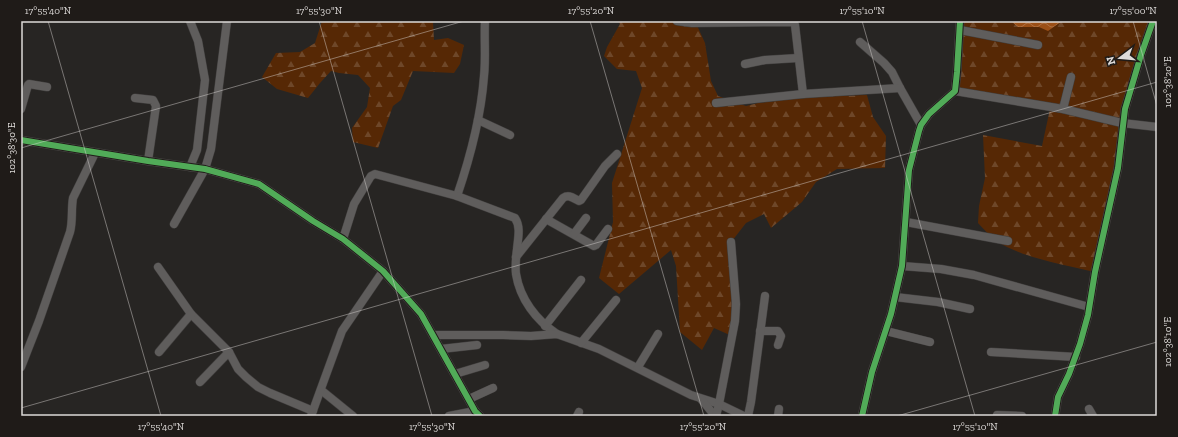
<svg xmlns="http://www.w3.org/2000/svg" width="1178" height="437" font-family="'Zilla Slab',serif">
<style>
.forest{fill:url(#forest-firs)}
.water{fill:url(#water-waves)}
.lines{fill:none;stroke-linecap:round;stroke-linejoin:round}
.minor-casing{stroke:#413f3e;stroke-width:9}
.minor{stroke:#5f5d5c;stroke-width:8}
.cycleway-casing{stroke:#1f1b18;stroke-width:8}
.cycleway{stroke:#51ab58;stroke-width:6}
.ticks{fill:none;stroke:#dddad8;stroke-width:1;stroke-opacity:0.45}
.neatline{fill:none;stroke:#dddad8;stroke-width:1.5}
.ticks-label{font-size:10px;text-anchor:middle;fill:#dddad8}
</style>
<defs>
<pattern id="forest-firs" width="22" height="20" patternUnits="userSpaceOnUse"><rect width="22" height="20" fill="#562805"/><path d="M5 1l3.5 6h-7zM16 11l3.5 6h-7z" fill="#6e4729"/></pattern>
<pattern id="water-waves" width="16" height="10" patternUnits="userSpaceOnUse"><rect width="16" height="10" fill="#9b4f16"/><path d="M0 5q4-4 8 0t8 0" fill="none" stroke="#ad7042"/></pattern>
</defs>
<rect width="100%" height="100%" fill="#272523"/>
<g class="forest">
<path d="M322,21H437L433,22L434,40L448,38L464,45L460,64L454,73L413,71L401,100L393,106L378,148L353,142L352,128L367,107L370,88L358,75L339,73L331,71L320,83L308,98L277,89L262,77L276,53L300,52L315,43Z"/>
<path d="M618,21H695L705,43L711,81L718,96L746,106L758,103L808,97L867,95L873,117L886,136L885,168L837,169L816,182L802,202L771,228L764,214L746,223L732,241L736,296L732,336L714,328L702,350L680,332L676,266L671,250L619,294L599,278L613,222L612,183L642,88L636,71L617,69L604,56L607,47L620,24Z"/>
<path d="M958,21H1152L1139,54L1115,167L1095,272C1065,265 1024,258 998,242C991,238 984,229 978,223L979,206L985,178L983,135L1042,146L1050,109L953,91Z"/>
</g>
<path class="water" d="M1011,21H1062L1048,31L1039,27H1018Z"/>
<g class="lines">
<g class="minor-casing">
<g id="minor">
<path d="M190,21L198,41L205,80L197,150L190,167"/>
<path d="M677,21L692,23L793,22L795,25L803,94"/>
<path d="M960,30L1038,45"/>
<path d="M860,42L884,63L892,72L900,88L921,125"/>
<path d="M745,64L765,60L798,58"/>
<path d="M955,91L1063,109L1122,123L1157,127"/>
<path d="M135,98L153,100L156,106L148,161"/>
<path d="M716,103L803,94L900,88"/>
<path d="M21,109L28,85L29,84L47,87"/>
<path d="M1063,109L1071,77"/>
<path d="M478,120L510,135"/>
<path d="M21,140L148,161L205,169L259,184L313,221L343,239L383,271L421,314L475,411L480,416"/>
<path d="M457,196C470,158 481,117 484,76C486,58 484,39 485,21"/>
<path d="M546,219L594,246L596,245L608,229"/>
<path d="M906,222L1008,241"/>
<path d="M174,224L205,169L211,149L227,21"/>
<path d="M574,234L586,218"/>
<path d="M343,239L354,204L371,176L375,174L457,196L515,218C521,227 518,238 517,249C516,257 515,266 516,274C520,299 536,320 557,334"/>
<path d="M516,257L563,198C569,194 573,198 579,201L581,200L605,166L617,154"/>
<path d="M902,266L941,269L974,275L1089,307"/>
<path d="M158,267L191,314L229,352L238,369L246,377L258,387L270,393L313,411"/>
<path d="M895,297L938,302L970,309"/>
<path d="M545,326L581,280"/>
<path d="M760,331H778L781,336L778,345"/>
<path d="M886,331L930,342"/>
<path d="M433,335H503L531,336L557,334L599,349L691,395L719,404L744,416"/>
<path d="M581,343L616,300"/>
<path d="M441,349L477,345"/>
<path d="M159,352L191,314"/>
<path d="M991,352L1076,357"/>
<path d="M21,367L39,321L70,232C73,221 71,209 73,198L95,153"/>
<path d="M638,367L658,334"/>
<path d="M455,374L485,365"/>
<path d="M200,382L229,352"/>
<path d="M321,390L353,416"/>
<path d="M469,399L493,388"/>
<path d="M701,399L715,416"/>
<path d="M1089,409L1093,416"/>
<path d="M997,415L1022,416"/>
<path d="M311,416L342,331L383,271"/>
<path d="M449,416L475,411"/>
<path d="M577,416L579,412"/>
<path d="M716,416L719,404L735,321L736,304L731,242"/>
<path d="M748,416L751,402L765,296"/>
<path d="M778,416L779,409"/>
<path d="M862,416L872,372L891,314L902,266L909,170L919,131L921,125L929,114L955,91L957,72L960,21"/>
<path d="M1055,416L1058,397L1069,374L1080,344L1088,315L1095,272L1118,168L1125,109L1141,55L1153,21"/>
</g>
</g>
<use href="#minor" class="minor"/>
<g class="cycleway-casing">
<g id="cycleway">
<path d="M21,140L148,161L205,169L259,184L313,221L343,239L383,271L421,314L475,411L480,416"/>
<path d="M862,416L872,372L891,314L902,266L909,170L919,131L921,125L929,114L955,91L957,72L960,21"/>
<path d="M1055,416L1058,397L1069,374L1080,344L1088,315L1095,272L1118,168L1125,109L1141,55L1153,21"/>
</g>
</g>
<use href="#cycleway" class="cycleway"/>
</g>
<path class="ticks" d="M48,21L161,416M319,21L432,416M590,21L704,416M862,21L975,416M1133,21L1157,106M21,148L464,21M21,408L1157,82M897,416L1157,342"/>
<rect width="1178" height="437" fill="none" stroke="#1f1b18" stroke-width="44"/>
<g transform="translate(1120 58) rotate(254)" stroke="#1f1b18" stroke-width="3" paint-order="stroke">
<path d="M0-3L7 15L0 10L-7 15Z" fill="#dddad8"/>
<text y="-6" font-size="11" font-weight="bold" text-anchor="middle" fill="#dddad8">N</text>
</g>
<rect x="22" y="22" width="1134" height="393" class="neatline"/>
<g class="ticks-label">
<text x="48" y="14">17°55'40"N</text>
<text x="319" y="14">17°55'30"N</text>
<text x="591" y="14">17°55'20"N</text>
<text x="862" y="14">17°55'10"N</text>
<text x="1133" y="14">17°55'00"N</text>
<text transform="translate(1167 82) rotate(-90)" y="4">102°38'20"E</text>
<text transform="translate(11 148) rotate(-90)" y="4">102°38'30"E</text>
<text transform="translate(1167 342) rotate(-90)" y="4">102°38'10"E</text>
<text x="161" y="430">17°55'40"N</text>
<text x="432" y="430">17°55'30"N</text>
<text x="703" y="430">17°55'20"N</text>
<text x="975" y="430">17°55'10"N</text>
</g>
</svg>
